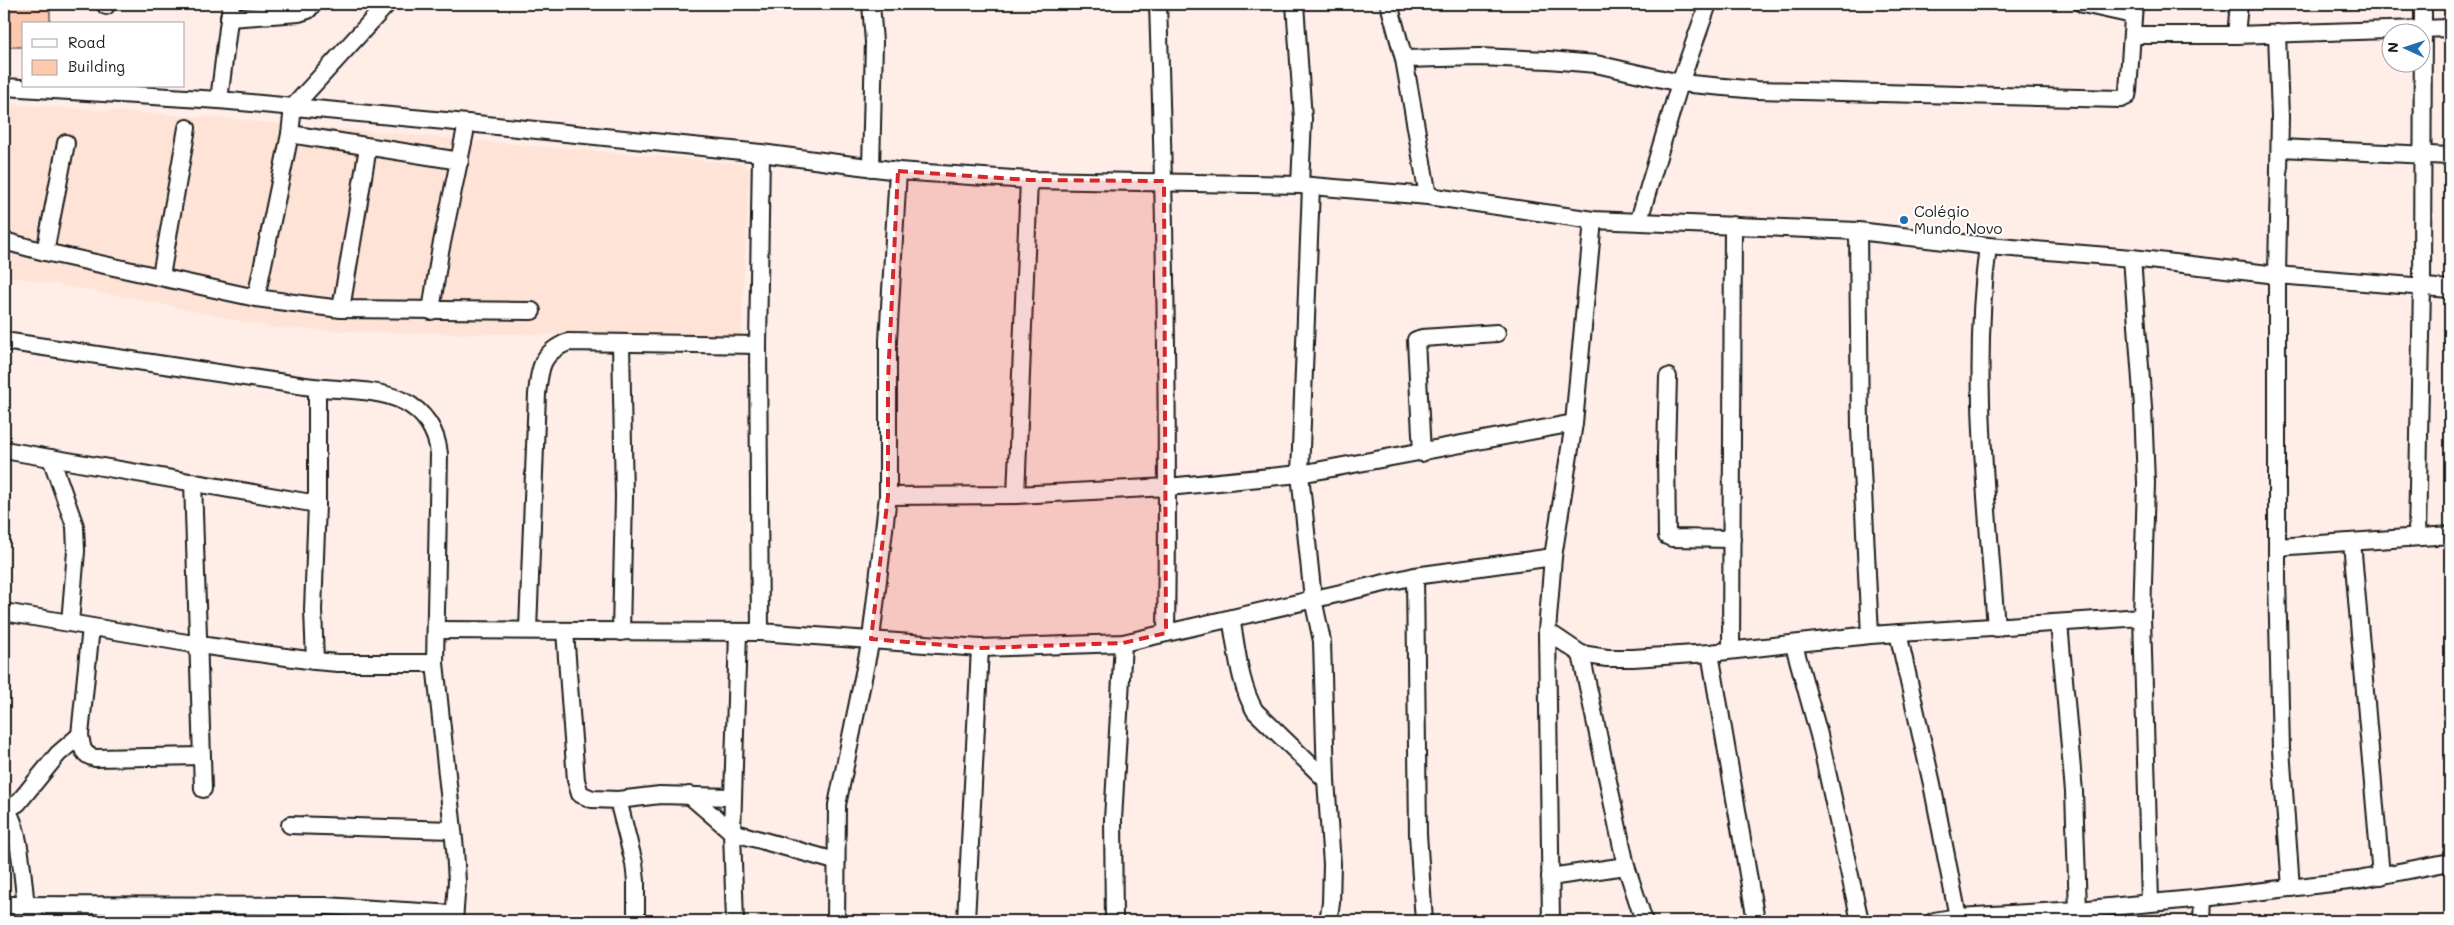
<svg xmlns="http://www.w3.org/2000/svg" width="2454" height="925" font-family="Mali,sans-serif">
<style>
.built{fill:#fee3d6}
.building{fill:#fdc8ae;stroke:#1c1c1c}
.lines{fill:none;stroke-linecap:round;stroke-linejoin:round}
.minor-casing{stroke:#1c1c1c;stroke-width:20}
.minor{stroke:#fff;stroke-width:16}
.marked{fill:#d62828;fill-opacity:0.2;stroke:#d62828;stroke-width:4;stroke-dasharray:10 6;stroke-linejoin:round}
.poi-dot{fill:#1f6fb2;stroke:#fff;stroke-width:2}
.labels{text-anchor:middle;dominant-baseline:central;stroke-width:4;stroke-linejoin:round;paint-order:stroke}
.poi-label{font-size:15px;fill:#1c1c1c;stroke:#fff;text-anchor:start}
</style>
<rect width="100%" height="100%" fill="#feeee7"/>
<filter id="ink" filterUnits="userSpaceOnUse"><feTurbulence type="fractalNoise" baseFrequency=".02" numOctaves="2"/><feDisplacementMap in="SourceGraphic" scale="10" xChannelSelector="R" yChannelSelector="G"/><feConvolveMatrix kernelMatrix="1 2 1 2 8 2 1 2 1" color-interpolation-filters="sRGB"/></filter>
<g filter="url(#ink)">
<path class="built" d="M4,104L215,118L741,164L749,169L741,336L402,333L274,328L133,298L4,275Z"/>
<path class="building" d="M5,4H50V24H24V47H5Z"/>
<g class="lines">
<g class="minor-casing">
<g id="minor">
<path d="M106,4V6"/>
<path d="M1158,4C1165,214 1169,423 1166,633"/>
<path d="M1295,4L1303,119L1300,185"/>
<path d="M1389,4L1404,59L1428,196"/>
<path d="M2083,4L2133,15"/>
<path d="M229,18L299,13L308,10L313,4"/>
<path d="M2277,33L2280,117L2277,275V578L2281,749L2291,888"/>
<path d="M2132,35H2236L2450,28"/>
<path d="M2236,35L2239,4"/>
<path d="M1404,59L1479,57L1549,60L1596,64L1680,83L1757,90L2121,99L2127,96L2128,91L2134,4"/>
<path d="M4,87L219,100L467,123L761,153L898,171L1029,180L1300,185L1428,196L1593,220L1858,231L1988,246L2132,258L2277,275L2450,289"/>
<path d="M219,100L231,4"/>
<path d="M290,134L460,161"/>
<path d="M2280,148L2450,156"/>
<path d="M871,168L874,42L871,4"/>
<path d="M1311,187L1300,474L1313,599L1322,641L1326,780L1332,864L1331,903L1328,921"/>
<path d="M1639,220L1680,83L1708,4"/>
<path d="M1858,231L1860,429L1870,635"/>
<path d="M4,241L45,252L256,298L309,305L341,309L532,311"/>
<path d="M1988,246C1971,373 1987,500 1996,628"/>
<path d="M45,252L66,143"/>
<path d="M2132,258L2143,407L2146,483L2142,617L2150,902"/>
<path d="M161,276L187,128"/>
<path d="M256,298L290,134L293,107L387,4"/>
<path d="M341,309L368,147"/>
<path d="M431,311L440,252L467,123"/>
<path d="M4,341C104,356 205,371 305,386C336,391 374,387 403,401C424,411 437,431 439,454L435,663L455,849L457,882L454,921"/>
<path d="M1668,377L1666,453L1667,536L1672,538L1732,539"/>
<path d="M4,450L317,504"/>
<path d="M1422,453L1416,340L1422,338L1497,333"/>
<path d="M51,458L75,526L76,551L70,623"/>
<path d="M193,482L203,789"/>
<path d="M1016,495L1029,180"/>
<path d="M888,496L1016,495L1168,487L1300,474L1574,423"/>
<path d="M2417,537L2422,287L2423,4"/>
<path d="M2352,542L2381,876"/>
<path d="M2277,547L2450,535"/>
<path d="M1415,576L1418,834L1424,921"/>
<path d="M4,612L199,645L315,661L338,663H435"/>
<path d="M1231,618C1237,649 1239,684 1255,711L1326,780"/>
<path d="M2059,623L2074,792L2078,910"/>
<path d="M91,627L80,735C82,747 82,755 95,758L202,756"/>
<path d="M436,630L760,632L980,648L1123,643L1415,576L1553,557"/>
<path d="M528,630L537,394C540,367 541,353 568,342L758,345"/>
<path d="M565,631L576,780L580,794L592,799L618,800L634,863L636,881V921"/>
<path d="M1547,631L1581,654L1607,658H1633L1710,653L1870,635L2142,617"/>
<path d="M621,632L624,497L621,343"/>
<path d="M760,632L758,345L761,153"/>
<path d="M1898,633L1932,784L1958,917"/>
<path d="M1794,645L1819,735L1860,921"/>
<path d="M1731,650L1733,225"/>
<path d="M1710,653L1756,921"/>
<path d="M1581,654L1626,866L1644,921"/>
<path d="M315,661L313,610L317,504V388"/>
<path d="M689,795L732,832L835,861"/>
<path d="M618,800L660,795L732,797"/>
<path d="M4,808C20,818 23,885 26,905"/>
<path d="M4,811L18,803L58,754L80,735"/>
<path d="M290,825L452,830"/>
<path d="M1550,877L1626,866"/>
<path d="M4,905L325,906L454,914"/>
<path d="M735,921L732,832L738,632"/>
<path d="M836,921L837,805L871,639L888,496V341L898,171"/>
<path d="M966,921L980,648"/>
<path d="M1114,921L1113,820L1123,643"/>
<path d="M1551,921L1547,631L1553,557L1574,423L1593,220"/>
<path d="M1934,921L1958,917L2078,910L2203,898L2358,880L2450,862"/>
<path d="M2202,921L2203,898"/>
</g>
</g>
<use href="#minor" class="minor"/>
</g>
</g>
<path class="marked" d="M898,171L1029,180L1164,181L1166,633L1123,643L980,648L871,639L888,496V380Z"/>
<circle class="poi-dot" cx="1904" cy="220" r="5"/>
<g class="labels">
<g class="poi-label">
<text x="1914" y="211">Colégio<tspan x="1914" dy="17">Mundo Novo</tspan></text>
</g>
</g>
<rect width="2454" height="925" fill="none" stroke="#fff" stroke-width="20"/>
<rect x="10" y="10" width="2434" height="905" fill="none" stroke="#1c1c1c" stroke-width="2" filter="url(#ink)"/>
<rect x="22" y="22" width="162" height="65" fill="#ffffff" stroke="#a4a4a4"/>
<rect x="32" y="39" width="25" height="8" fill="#ffffff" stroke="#a4a4a4"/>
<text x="68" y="48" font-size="15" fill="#1c1c1c">Road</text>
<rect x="32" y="60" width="25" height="15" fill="#fdc8ae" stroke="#a4a4a4"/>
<text x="68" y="72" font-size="15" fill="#1c1c1c">Building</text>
<g transform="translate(2406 48) rotate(273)"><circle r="24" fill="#ffffff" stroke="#a4a4a4"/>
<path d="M0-4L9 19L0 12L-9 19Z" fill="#1f6fb2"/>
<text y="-8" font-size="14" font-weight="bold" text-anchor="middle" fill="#1c1c1c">N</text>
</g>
</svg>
